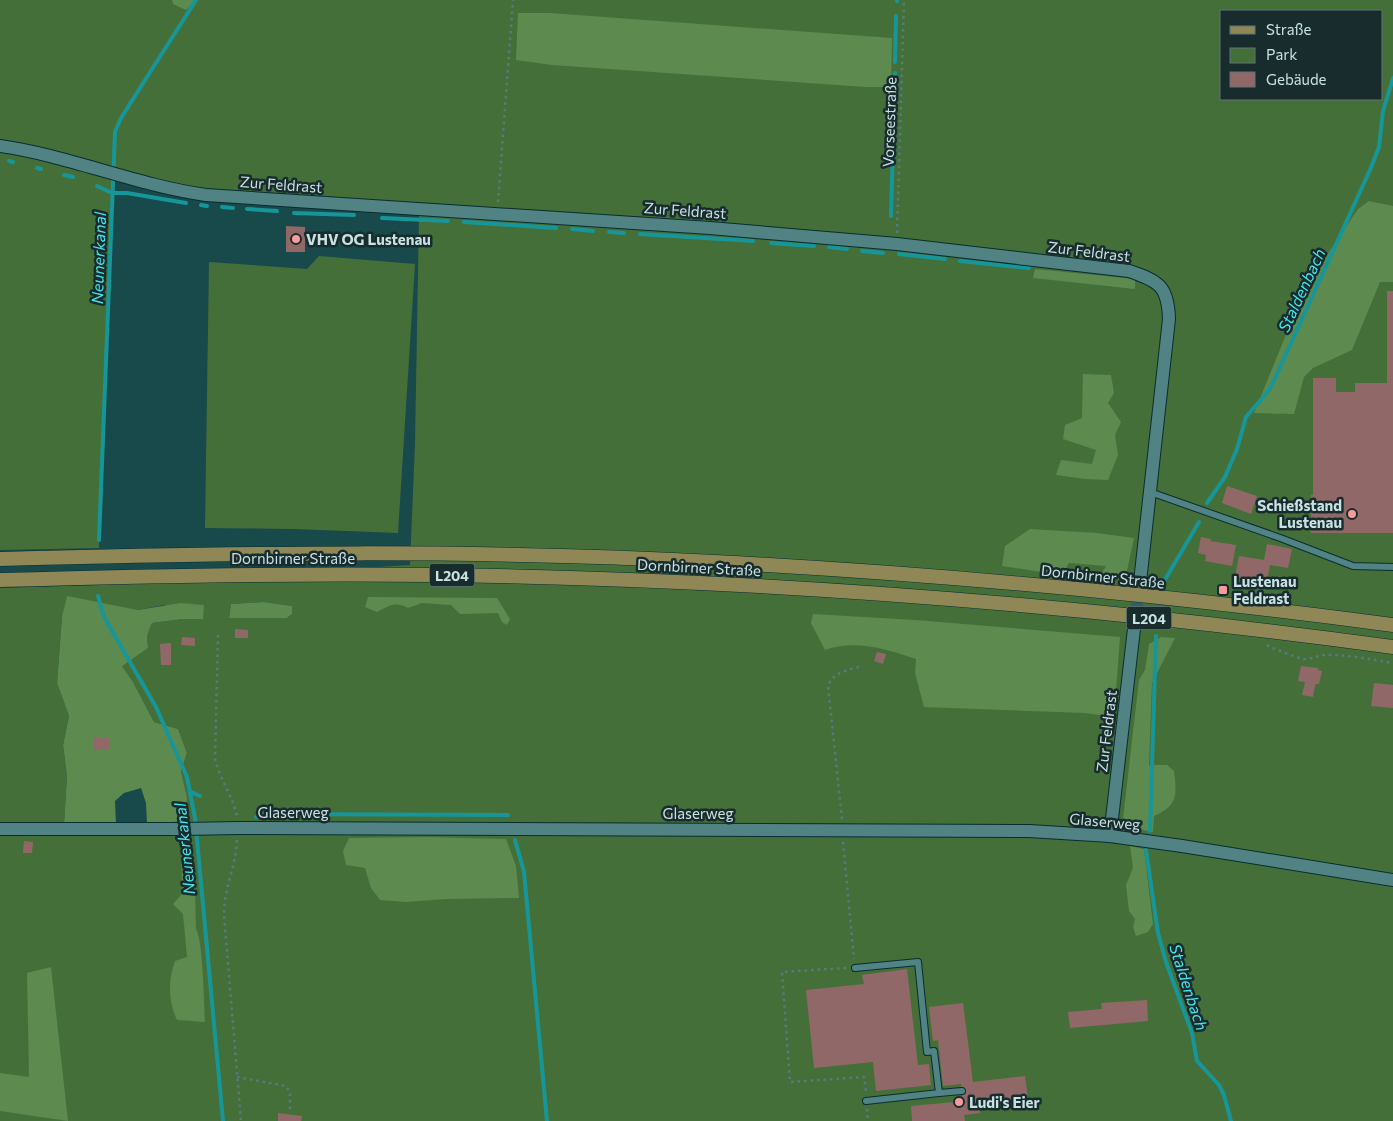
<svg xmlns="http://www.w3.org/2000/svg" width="1393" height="1121" font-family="Commissioner,sans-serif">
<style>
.green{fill:#456f39;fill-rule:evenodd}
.forest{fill:#5c8a4f}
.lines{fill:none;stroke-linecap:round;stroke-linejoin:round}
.stream{stroke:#17969a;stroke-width:4}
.building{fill:#916868}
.minor-tunnel{stroke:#326162;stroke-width:12;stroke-dasharray:12 6;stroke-linecap:butt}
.service-casing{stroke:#072e30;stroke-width:8}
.minor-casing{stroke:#072e30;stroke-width:14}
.primary-casing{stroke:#072e30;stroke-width:15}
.path{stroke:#537c7e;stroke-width:2.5;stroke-dasharray:2.5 4;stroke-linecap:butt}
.service{stroke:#518284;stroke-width:6}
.minor{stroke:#518284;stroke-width:12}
.primary{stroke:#908756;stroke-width:14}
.poi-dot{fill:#f59b9c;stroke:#182c2d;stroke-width:2}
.labels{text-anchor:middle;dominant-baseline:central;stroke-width:5;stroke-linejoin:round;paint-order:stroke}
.shield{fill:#182c2d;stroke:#93abac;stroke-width:1}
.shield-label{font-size:14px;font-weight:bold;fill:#c8e1e2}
.street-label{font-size:15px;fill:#c8e1e2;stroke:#182c2d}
.poi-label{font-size:15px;font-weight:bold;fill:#c8e1e2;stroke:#182c2d;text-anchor:start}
.water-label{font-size:16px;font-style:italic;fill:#43e6ec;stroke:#182c2d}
</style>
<rect width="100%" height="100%" fill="#184a4c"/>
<g class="green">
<path d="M0,0H1393V1121H0V834H186L187,798L181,771L187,753L178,729L154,722L133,682L121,665L148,648L147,636L152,623L183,619H202L164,605L138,610L67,597L62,616L57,683L69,716L63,745L67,776L64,824H0V588L98,585L410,565L415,443L419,216L322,199L181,187L0,142ZM1222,11H1382V99H1222ZM264,602L292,606V614L287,618L229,617L231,604Z"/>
<path d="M0,152L25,155L113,180L99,548L0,550Z"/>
<path d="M319,256L415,264L398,533L295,529L205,528L209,262L307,269Z"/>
</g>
<g class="forest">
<path d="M172,0H196L186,10L173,4Z"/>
<path d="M518,13H550L892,38L891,87H866L552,65L516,60Z"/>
<path d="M1369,201L1393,206V282H1380L1352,350L1313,368L1304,377L1294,414L1254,413L1305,288L1358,209Z"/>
<path d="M1035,269L1135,279V289L1033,278Z"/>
<path d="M1083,374L1111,375L1114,393L1108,403L1121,422L1115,435L1118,455L1108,480L1085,479L1056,475L1061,460L1092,464L1096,450L1063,439L1065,425L1082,418Z"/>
<path d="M1030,529L1097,533L1134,538L1125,580L1099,578L1106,566L1069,563L1062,575L1002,566L1005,546Z"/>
<path d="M67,596L138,610L180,603L204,605L203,619H183L152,623L147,636L148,648L122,666L133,682L154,722L178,729L187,753L181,771L187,797L186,821L147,824L146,803L141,788L124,793L115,801L116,824H64L67,776L63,745L69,716L57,683L62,616Z"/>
<path d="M368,597L497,598L510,619L507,625L502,622L498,613L460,614L451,605L422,603L408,608C394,601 390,606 377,612L365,607Z"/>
<path d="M264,602L292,606V614L287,618H229L231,604Z"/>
<path d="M813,614L915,620L1120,637L1114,717L1085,713L924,707L915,673L916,659C887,649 855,639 825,650L811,623Z"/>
<path d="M1161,637L1175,638L1152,683L1149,765H1167L1174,771C1177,795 1178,806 1154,816L1153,832L1132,828L1123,819L1139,680L1145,670L1149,644Z"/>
<path d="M430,837L506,839L516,866L519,898L446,899L406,902L380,900L371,888L365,868L346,865L343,851L349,838Z"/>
<path d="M181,842L187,845L195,890L196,929C203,939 204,1006 205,1022L177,1020C168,1002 168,979 175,961L187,957L183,914L173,904L182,894Z"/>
<path d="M1130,846L1144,849L1153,924L1148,932L1136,936L1133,927L1135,919L1129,911L1126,885L1133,868Z"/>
<path d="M51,967L68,1121L0,1111V1073L29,1077L27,973Z"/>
</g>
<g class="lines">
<g class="stream">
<path d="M897,1V0"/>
<path d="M895,62L896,16"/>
<path d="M9,161L13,162"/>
<path d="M37,168L41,169"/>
<path d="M64,175L73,177"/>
<path d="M97,186L112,193H127L186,203"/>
<path d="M201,205L207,206"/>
<path d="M222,207L233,208"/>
<path d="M247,209L277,211"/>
<path d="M294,213L354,215"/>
<path d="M891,216L895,73"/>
<path d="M382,218L448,221"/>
<path d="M464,222L556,228"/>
<path d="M572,229L593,231"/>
<path d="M609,232L624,233"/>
<path d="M640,234L753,241"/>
<path d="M771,243L814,246"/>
<path d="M829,247L847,249"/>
<path d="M862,251L883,253"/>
<path d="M899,254L945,259"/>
<path d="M960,261L1029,268"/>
<path d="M1207,503L1225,477L1237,449L1246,417L1270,389L1370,170L1379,147L1383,111L1393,78"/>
<path d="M99,540L115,132L121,118L196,0"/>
<path d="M1163,583L1199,522"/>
<path d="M98,596L104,617L156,707L187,777L195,818L223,1121"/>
<path d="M191,792L200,796"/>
<path d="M256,817L264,814L508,815"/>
<path d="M1150,831L1156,636"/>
<path d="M515,840L524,872L547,1121"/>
<path d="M1146,850L1158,933L1166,962L1192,1033L1197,1061L1219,1085L1224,1095L1231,1121"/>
</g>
</g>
<g class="building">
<path d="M286,226L305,227V252H286Z"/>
<path d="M1387,291H1393V533H1311V495H1313V378H1336V392H1355V383H1387Z"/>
<path d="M1227,486L1257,496L1251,514L1222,503Z"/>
<path d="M1201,537L1211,539L1210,541L1236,545L1232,566L1205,561L1206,555L1198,553Z"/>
<path d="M1267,544L1292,549L1288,568L1270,565L1267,582L1235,577L1239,556L1264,560Z"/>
<path d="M235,629L248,630V638H235Z"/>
<path d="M182,637L195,638V646L181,645Z"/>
<path d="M171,643V665H161L160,644Z"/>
<path d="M877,652L886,654L883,664L874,661Z"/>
<path d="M1301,666L1318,668V670L1322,671L1319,684H1316L1315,686L1313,697L1302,695L1305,682L1298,681Z"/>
<path d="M1374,683L1393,685V708L1371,706Z"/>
<rect x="94" y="738" width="15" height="12"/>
<path d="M24,841L33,842L32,853H23Z"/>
<path d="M907,969L918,1065L929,1064L931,1085L876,1091L873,1062L814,1068L806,990L864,984L862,975Z"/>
<path d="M1147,1000L1148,1021L1070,1028L1068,1012L1102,1009L1101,1003Z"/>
<path d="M963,1003L973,1082L1025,1076L1028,1099L978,1105L980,1113L964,1115L965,1121H912L911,1106L954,1102L953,1101L963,1100L961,1084L943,1086L938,1040L933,1041L929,1007Z"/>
<path d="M278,1113L302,1116L301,1121H278Z"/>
</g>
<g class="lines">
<path class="minor-tunnel" d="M1135,624L1139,585"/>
<g class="service-casing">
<g id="service">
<path d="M1150,492L1283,539L1353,566L1393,567"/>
<path d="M855,968L918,962L927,1052L934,1051L939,1093L866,1101"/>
<path d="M939,1093L962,1091"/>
</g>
</g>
<g class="minor-casing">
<g id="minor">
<path d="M0,146C70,156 135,185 206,195L710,228L897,244L1129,271C1159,281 1168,286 1169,319L1140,582"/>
<path d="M0,829H183L238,828L1029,831L1110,836L1182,846L1393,880"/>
<path d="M1110,836L1134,629"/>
</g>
</g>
<g class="primary-casing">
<g id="primary">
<path d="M0,559C238,553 477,549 715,562C942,574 1168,595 1393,625"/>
<path d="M0,580C145,576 290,573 435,575C755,579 1076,604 1393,647"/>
</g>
</g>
<g class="path">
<path d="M498,202L513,0"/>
<path d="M897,233L904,0"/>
<path d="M218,635L215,759C220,780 234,798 237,817"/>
<path d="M1267,645C1270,648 1299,658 1303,659C1311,660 1318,655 1326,655C1345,654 1374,660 1393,663"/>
<path d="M842,819L828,686C833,672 849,670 862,666"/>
<path d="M237,840C236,866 224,888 224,915L241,1121"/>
<path d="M843,842L854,959"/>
<path d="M846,968L782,972L790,1082L864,1077L866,1091"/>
<path d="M237,1077L286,1086L290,1093V1110"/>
<path d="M867,1109L868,1121"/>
</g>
<use href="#service" class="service"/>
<use href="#minor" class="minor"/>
<use href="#primary" class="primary"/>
</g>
<g class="poi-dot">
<circle cx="296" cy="239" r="5"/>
<circle cx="1352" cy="514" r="5"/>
<rect x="1218" y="585" width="10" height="10" rx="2.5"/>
<circle cx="959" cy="1102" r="5"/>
</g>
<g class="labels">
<g class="shield">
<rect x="429.5" y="563.5" width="45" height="23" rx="4"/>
<rect x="1126.5" y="606.5" width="45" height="23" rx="4"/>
</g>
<g class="shield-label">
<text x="452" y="575">L204</text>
<text x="1149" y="618">L204</text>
</g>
<g class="street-label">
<text transform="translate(889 122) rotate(-88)">Vorseestraße</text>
<text transform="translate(281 184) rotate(4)">Zur Feldrast</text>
<text transform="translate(685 210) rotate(4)">Zur Feldrast</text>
<text transform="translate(1089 251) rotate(7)">Zur Feldrast</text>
<text x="293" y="558">Dornbirner Straße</text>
<text transform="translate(699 567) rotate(3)">Dornbirner Straße</text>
<text transform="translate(1103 576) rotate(6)">Dornbirner Straße</text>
<text transform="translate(1106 731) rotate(-83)">Zur Feldrast</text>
<text x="293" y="812">Glaserweg</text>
<text x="698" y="813">Glaserweg</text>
<text transform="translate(1105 821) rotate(5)">Glaserweg</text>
</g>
<g class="poi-label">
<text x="306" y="239">VHV OG Lustenau</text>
<text x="1342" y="505" text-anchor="end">Schießstand<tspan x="1342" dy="17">Lustenau</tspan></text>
<text x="1233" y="581">Lustenau<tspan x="1233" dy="17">Feldrast</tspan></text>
<text x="969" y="1102">Ludi's Eier</text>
</g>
<g class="water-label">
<text transform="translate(98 258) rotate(-88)">Neunerkanal</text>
<text transform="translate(1301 290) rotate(-65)">Staldenbach</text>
<text transform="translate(184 849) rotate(-96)">Neunerkanal</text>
<text transform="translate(1189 987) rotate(72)">Staldenbach</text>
</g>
</g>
<rect x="1220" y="10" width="162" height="90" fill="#182c2d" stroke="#5e7475"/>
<rect x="1230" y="26" width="25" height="8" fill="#908756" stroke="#5e7475"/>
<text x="1266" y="35" font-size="15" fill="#c8e1e2">Straße</text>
<rect x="1230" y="48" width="25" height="15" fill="#456f39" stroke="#5e7475"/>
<text x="1266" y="60" font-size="15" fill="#c8e1e2">Park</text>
<rect x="1230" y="72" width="25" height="15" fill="#916868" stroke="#5e7475"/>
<text x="1266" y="85" font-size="15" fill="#c8e1e2">Gebäude</text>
</svg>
